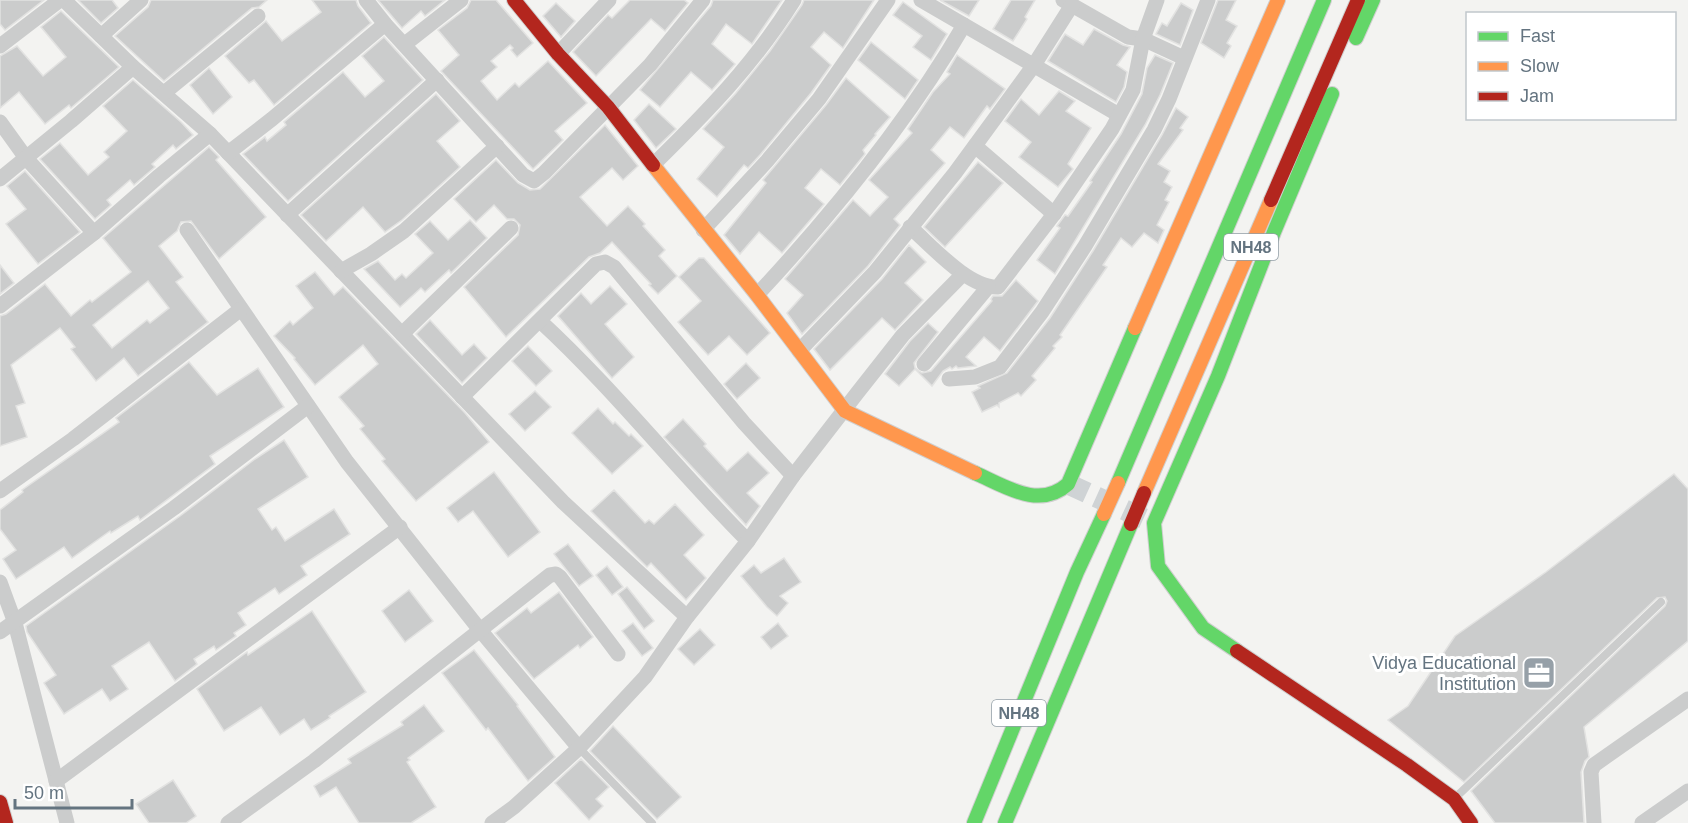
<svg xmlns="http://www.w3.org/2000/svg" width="1688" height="823" font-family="Arial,sans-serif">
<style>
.building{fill:#cbcccc;stroke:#e2e2e1;stroke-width:1.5;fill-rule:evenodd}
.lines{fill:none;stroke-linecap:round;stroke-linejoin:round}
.secondary-tunnel{stroke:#cfd3d5;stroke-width:21;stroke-dasharray:21 10;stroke-linecap:butt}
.fast-casing{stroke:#cfcfcf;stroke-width:16}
.slow-casing{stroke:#cfcfcf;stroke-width:16}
.jam-casing{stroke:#cfcfcf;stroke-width:16}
.lane{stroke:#cbcccc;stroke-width:8}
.street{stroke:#cbcccc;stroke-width:15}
.fast{stroke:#63d668;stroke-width:14}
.slow{stroke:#ff974d;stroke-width:14}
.jam{stroke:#b3261e;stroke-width:14}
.slow-bridge-casing{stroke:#cfd0d0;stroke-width:16;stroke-linecap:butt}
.jam-bridge-casing{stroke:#cfd0d0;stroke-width:16;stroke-linecap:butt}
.slow-bridge{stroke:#ff974d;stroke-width:14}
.jam-bridge{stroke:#b3261e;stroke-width:14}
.labels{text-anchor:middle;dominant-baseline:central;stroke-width:6;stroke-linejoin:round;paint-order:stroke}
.shield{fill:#fff;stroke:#929ea6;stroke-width:1.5}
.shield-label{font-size:16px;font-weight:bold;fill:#647480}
.poi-label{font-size:18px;fill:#647480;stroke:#fff;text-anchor:end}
</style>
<rect width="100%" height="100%" fill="#f3f3f1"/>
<g class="building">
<path d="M0,0H44L5,30L0,24Z"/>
<path d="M78,0H112L118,8L101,23Z"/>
<path d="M151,0H267L259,7L252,8L164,81L115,36L148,7Z"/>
<path d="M312,0H356L358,6L371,23L274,105L254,80L249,83L225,56L266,21L282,41L321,12Z"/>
<path d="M378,0H445L425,16L421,11L402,28Z"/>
<path d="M471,0H496L533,43L517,57L511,50L513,48L510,45L491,61L497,67L481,81L497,100L515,83L519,87L548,61L587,103L555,131L563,140L533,169L441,71L459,55L438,30L467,8Z"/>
<path d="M630,0H684L688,3L665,31L651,19L596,76L573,52L608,15L612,18Z"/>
<path d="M713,0H782L752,44L726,24L712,44L735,64L712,90L691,72L660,107L640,90L711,6Z"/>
<path d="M804,0H874L843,48L824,32L811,47L831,65L811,93L760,155L748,168L744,165L717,197L697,179L724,147L703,129L736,93L770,51L802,5Z"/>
<path d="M940,0H979L969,16Z"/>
<path d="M1011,0H1035L1025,17L1027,19L1013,41L993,29Z"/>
<path d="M1218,0H1236L1226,20L1237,26L1227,43L1231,46L1224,58L1201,43Z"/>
<path d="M903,2L947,34L931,60L913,47L922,36L893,15Z"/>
<path d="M556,3L575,21L561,37L543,16Z"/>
<path d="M1181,3L1193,10L1180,45L1156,34L1162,23L1167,26Z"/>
<path d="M61,11L119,67L71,108L69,105L45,124L19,92L0,108V56L17,46L43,76L66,57L41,27Z"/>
<path d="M1094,29L1123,45L1130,47L1117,65L1127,72L1124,87L1116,102L1048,61L1065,34L1083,45Z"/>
<path d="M384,37L423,80L288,201L243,154L265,137L267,141L286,125L284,122L343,72L365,97L384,81L362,56Z"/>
<path d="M871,42L918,80L905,99L858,60Z"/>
<path d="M957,55L1005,89L990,109L987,106L964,138L950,127L931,150L945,163L894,219L900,225L868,266L802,334L787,313L803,295L785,279L853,200L870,216L888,197L869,180L912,133L908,129L933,92L950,74L947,72Z"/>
<path d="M1155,55L1173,63L1160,95L1145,125L1055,274L1037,260L1060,228L1057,226L1065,215L1068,216L1092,182L1090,181L1121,134L1142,94L1147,68Z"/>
<path d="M209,68L232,97L213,114L190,85Z"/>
<path d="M846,78L890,117L875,134L876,135L863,150L865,154L840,185L821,169L805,188L824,204L782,253L759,232L740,254L724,235L766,183L763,180L826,105Z"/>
<path d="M133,80L181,122L193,135L176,149L173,145L152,164L155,167L134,185L130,180L107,200L111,205L95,219L40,159L60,143L88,175L109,157L104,152L127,131L103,106Z"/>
<path d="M1059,91L1075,101L1066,111L1091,128L1068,164L1073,169L1058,187L1019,157L1031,142L1005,121L1021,99L1039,115Z"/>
<path d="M436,94L460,121L437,141L460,167L402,220L385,232L363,207L326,241L301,215Z"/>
<path d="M649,104L676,129L656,148L634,120Z"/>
<path d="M1176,108L1188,117L1180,128L1183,130L1158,164L1170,171L1164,182L1172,187L1165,200L1169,202L1157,225L1164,230L1158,243L1144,233L1132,247L1121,238L1103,265L1107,267L1060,335L1062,337L1053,346L1055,348L1032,376L1036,380L1021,396L1018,393L999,403V407L997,405L982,412L972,392L980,388L978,386L1007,373L1050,318L1093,251L1162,135Z"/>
<path d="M605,125L638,166L623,180L612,168L580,197L607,226L628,206L645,224L643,226L665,250L659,256L677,276L658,294L649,285L651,284L612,242L600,253L589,257L506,337L464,287L518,235L520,225L514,219H507L494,205L476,222L454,199L496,160L518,183L530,190L540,189Z"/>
<path d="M209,147L219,157L216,160L266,217L219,259L191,221L181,222L177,231L159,246L183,277L176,282L208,322L138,376L124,358L96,381L71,349L75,347L60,328L11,365L25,403L16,406L27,437L0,446V316L6,314L45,284L71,316L90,300L92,302L131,272L103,238ZM148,281L169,308L150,323L147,320L112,348L93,325Z"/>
<path d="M978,162L1003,183L945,247L924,227Z"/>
<path d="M25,171L80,232L38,264L6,224L26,209L7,186Z"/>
<path d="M470,220L487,238L451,273L449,270L425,292L421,288L400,307L364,269L378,261L395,280L402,274L406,278L433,253L415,234L430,221L448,240Z"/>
<path d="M909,245L926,262L905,283L923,300L895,330L882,318L830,370L814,349L882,279Z"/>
<path d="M699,258H704L770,333L747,355L729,336L708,355L678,322L701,301L679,277Z"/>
<path d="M0,265L14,283L0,294Z"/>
<path d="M315,272L334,295L343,287L465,413L489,442L416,501L382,461L385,459L360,429L364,426L339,397L378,364L363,345L315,385L294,359L295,358L274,336L290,321L293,325L313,308L296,286Z"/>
<path d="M1016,280L1038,301L1000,351L984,337L966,357L976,366L958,368L956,366L952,369L950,367L943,371L932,386L915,369L899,386L885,374L910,341L928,323L938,332L914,363L915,368L922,373L931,371L992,301L991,299L993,296H1002Z"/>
<path d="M610,286L627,304L605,324L634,357L612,378L558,316L581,293L591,304Z"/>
<path d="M430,320L462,355L474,344L487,358L462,383L416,334Z"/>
<path d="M528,346L552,371L536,386L512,361Z"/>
<path d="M189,362L217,395L258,368L284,407L210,456L215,464L140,520L138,516L111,533L110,531L72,558L64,547L16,579L3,559L16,550L0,529V510L23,492L22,490L119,422L116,418Z"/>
<path d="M746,363L760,378L737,399L724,384Z"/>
<path d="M535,391L551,407L525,431L509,414Z"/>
<path d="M598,408L613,424L615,422L629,436L631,434L643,446L612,474L572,433Z"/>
<path d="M683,419L706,444L704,446L727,471L748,452L769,473L747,493L760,506L746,525L664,437Z"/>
<path d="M284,440L308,477L258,509L272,530L276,527L285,541L334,509L350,534L301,566L307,575L279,594L275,588L238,613L246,625L234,633L236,636L216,650L214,646L194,659L197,664L175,681L149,642L112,666L128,689L110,701L102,689L64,714L44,683L56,675L27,632L26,626L180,516L255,459Z"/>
<path d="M494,472L540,532L508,557L473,511L458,522L447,508Z"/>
<path d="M1674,474L1688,489V641L1584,727L1589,757L1585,761L1581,772L1584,823H1495L1471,791L1665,606L1667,601L1665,597L1657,598L1464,782L1388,720L1408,706L1455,636L1546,572Z"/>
<path d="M614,490L645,523L649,520L654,524L675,504L704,535L684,555L706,578L686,600L651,563L647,567L591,511Z"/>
<path d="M568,544L593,576L579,586L554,554Z"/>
<path d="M784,558L801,582L780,596L788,603L777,616L767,607L741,576L754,565L761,573Z"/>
<path d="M607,566L623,587L612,595L596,575Z"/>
<path d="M627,587L654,621L644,629L618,594Z"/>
<path d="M409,590L433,621L405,642L382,611Z"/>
<path d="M559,592L593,637L580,648L578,645L534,679L495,633L527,608L531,613Z"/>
<path d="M312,611L366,692L329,716L330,718L311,730L304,719L280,735L261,707L224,731L197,689L247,652L248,655Z"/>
<path d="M633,623L653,648L642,656L622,631Z"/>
<path d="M778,623L788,636L771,649L761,637Z"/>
<path d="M700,629L715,645L694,665L678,649Z"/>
<path d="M474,650L518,705L517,706L555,757L528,781L488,728L486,730L442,673Z"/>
<path d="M424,705L444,731L408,758L410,760L407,762L436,807L411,823H359L336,787L320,797L314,786L351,763L348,759L403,725L401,722Z"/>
<path d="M613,726L681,797L657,819L590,751Z"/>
<path d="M581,759L609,787L596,799L603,806L589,820L555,783Z"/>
<path d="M173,780L196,816L186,823H149L136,804Z"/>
</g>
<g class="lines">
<path class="secondary-tunnel" d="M1068,484L1149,521"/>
<g class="fast-casing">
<g id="fast">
<path d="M1356,38L1373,0"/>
<path d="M975,473C1005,486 1039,510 1068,484L1135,328"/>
<path d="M1118,483L1324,0"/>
<path d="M1237,651L1203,628L1158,566L1154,523L1218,376L1274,232L1332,94"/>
<path d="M974,823L1077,572L1104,514"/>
<path d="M1005,823L1131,524"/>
</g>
</g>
<g class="slow-casing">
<g id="slow">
<path d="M653,165L757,295L845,411L975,473"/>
<path d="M1135,328L1278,0"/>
<path d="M1144,493L1271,200"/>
</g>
</g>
<g class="jam-casing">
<g id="jam">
<path d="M514,0L558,54L608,107L653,165"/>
<path d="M1271,200L1358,0"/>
<path d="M1237,651L1407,765L1454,799L1471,823"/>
<path d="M0,802L6,823"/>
</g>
</g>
<g class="lane">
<path d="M579,748L652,823"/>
<path d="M1456,797L1661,602"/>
</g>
<g class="street">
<path d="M64,0L133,67L210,134L563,502L687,617"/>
<path d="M366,0L385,24L523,175L534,181L544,173L650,65L703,0"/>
<path d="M921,0L1119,115"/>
<path d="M1063,0L1128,37L1143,39L1184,58"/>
<path d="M101,36L141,0"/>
<path d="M405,44L461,0"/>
<path d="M0,46L60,0"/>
<path d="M558,54L609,0"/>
<path d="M164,93L258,16"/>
<path d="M0,122L26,158L94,233"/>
<path d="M975,146L1054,214"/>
<path d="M228,153L272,119L385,24"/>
<path d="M653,165C707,112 754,64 794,0"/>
<path d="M0,179L71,121L133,67"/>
<path d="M287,215L437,80"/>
<path d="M910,227C932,246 968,288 998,287L1054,214L1112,129L1133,90L1143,39L1157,0"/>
<path d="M187,230L347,462L480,630L579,748"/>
<path d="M703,230L767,161L819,99L888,0"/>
<path d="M341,271L371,254L404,231L497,146"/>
<path d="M757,295C834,212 907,123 964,25"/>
<path d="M0,306L94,233L159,176L210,134"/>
<path d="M540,321C614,389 677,470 748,541"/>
<path d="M402,334L511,228"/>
<path d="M799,351L875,272L955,173L1034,65L1072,5"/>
<path d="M924,364L988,287"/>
<path d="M949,379L975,377L1000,367L1042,312L1085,246L1154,130L1169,99L1208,0"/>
<path d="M462,397L596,264L605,262L614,267L744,423L793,476"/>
<path d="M0,491L73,439L241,309"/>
<path d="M0,582L15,623L67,823"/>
<path d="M0,632L174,508L308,406"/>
<path d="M56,781L400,527"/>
<path d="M228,823L314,761L550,575L556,574L560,577L618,654"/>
<path d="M492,823L514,807L579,748L645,677L687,617L748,541L793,476L858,392L903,335L963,274"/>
<path d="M1594,823L1591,772L1594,765L1688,699"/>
<path d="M1642,823L1688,791"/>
</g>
<use href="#fast" class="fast"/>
<use href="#slow" class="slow"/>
<use href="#jam" class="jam"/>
<g class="slow-bridge-casing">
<path id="slow-bridge" d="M1104,514L1118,483"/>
</g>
<g class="jam-bridge-casing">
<path id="jam-bridge" d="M1131,524L1144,493"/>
</g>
<use href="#slow-bridge" class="slow-bridge"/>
<use href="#jam-bridge" class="jam-bridge"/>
</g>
<defs>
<g id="office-square" transform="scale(1.725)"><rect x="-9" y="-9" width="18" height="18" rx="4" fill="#96a0a8" stroke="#fff"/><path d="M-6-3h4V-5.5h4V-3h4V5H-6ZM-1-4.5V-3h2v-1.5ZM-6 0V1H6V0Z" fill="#fff"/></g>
</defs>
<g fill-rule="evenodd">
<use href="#office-square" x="1539" y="673"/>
</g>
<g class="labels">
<g class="shield">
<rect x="1224" y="234" width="54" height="26" rx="4.5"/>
<rect x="992" y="700" width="54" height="26" rx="4.5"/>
</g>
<g class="shield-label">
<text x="1251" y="247">NH48</text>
<text x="1019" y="713">NH48</text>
</g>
<g class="poi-label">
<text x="1516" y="663">Vidya Educational<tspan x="1516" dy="21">Institution</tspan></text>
</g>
</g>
<rect x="1466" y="12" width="210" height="108" fill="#ffffff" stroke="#c1c7cc" stroke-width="1.5"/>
<rect x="1478" y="32" width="30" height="9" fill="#63d668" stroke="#c1c7cc" stroke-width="1.5"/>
<text x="1520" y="42" font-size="18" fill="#647480">Fast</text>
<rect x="1478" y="62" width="30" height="9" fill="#ff974d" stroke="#c1c7cc" stroke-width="1.5"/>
<text x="1520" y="72" font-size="18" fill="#647480">Slow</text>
<rect x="1478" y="92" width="30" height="9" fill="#b3261e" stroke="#c1c7cc" stroke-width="1.5"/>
<text x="1520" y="102" font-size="18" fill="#647480">Jam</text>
<path d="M15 799v9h117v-9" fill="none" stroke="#647480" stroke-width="3"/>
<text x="24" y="799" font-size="18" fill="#647480" stroke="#ffffff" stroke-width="4.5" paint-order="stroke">50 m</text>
</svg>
